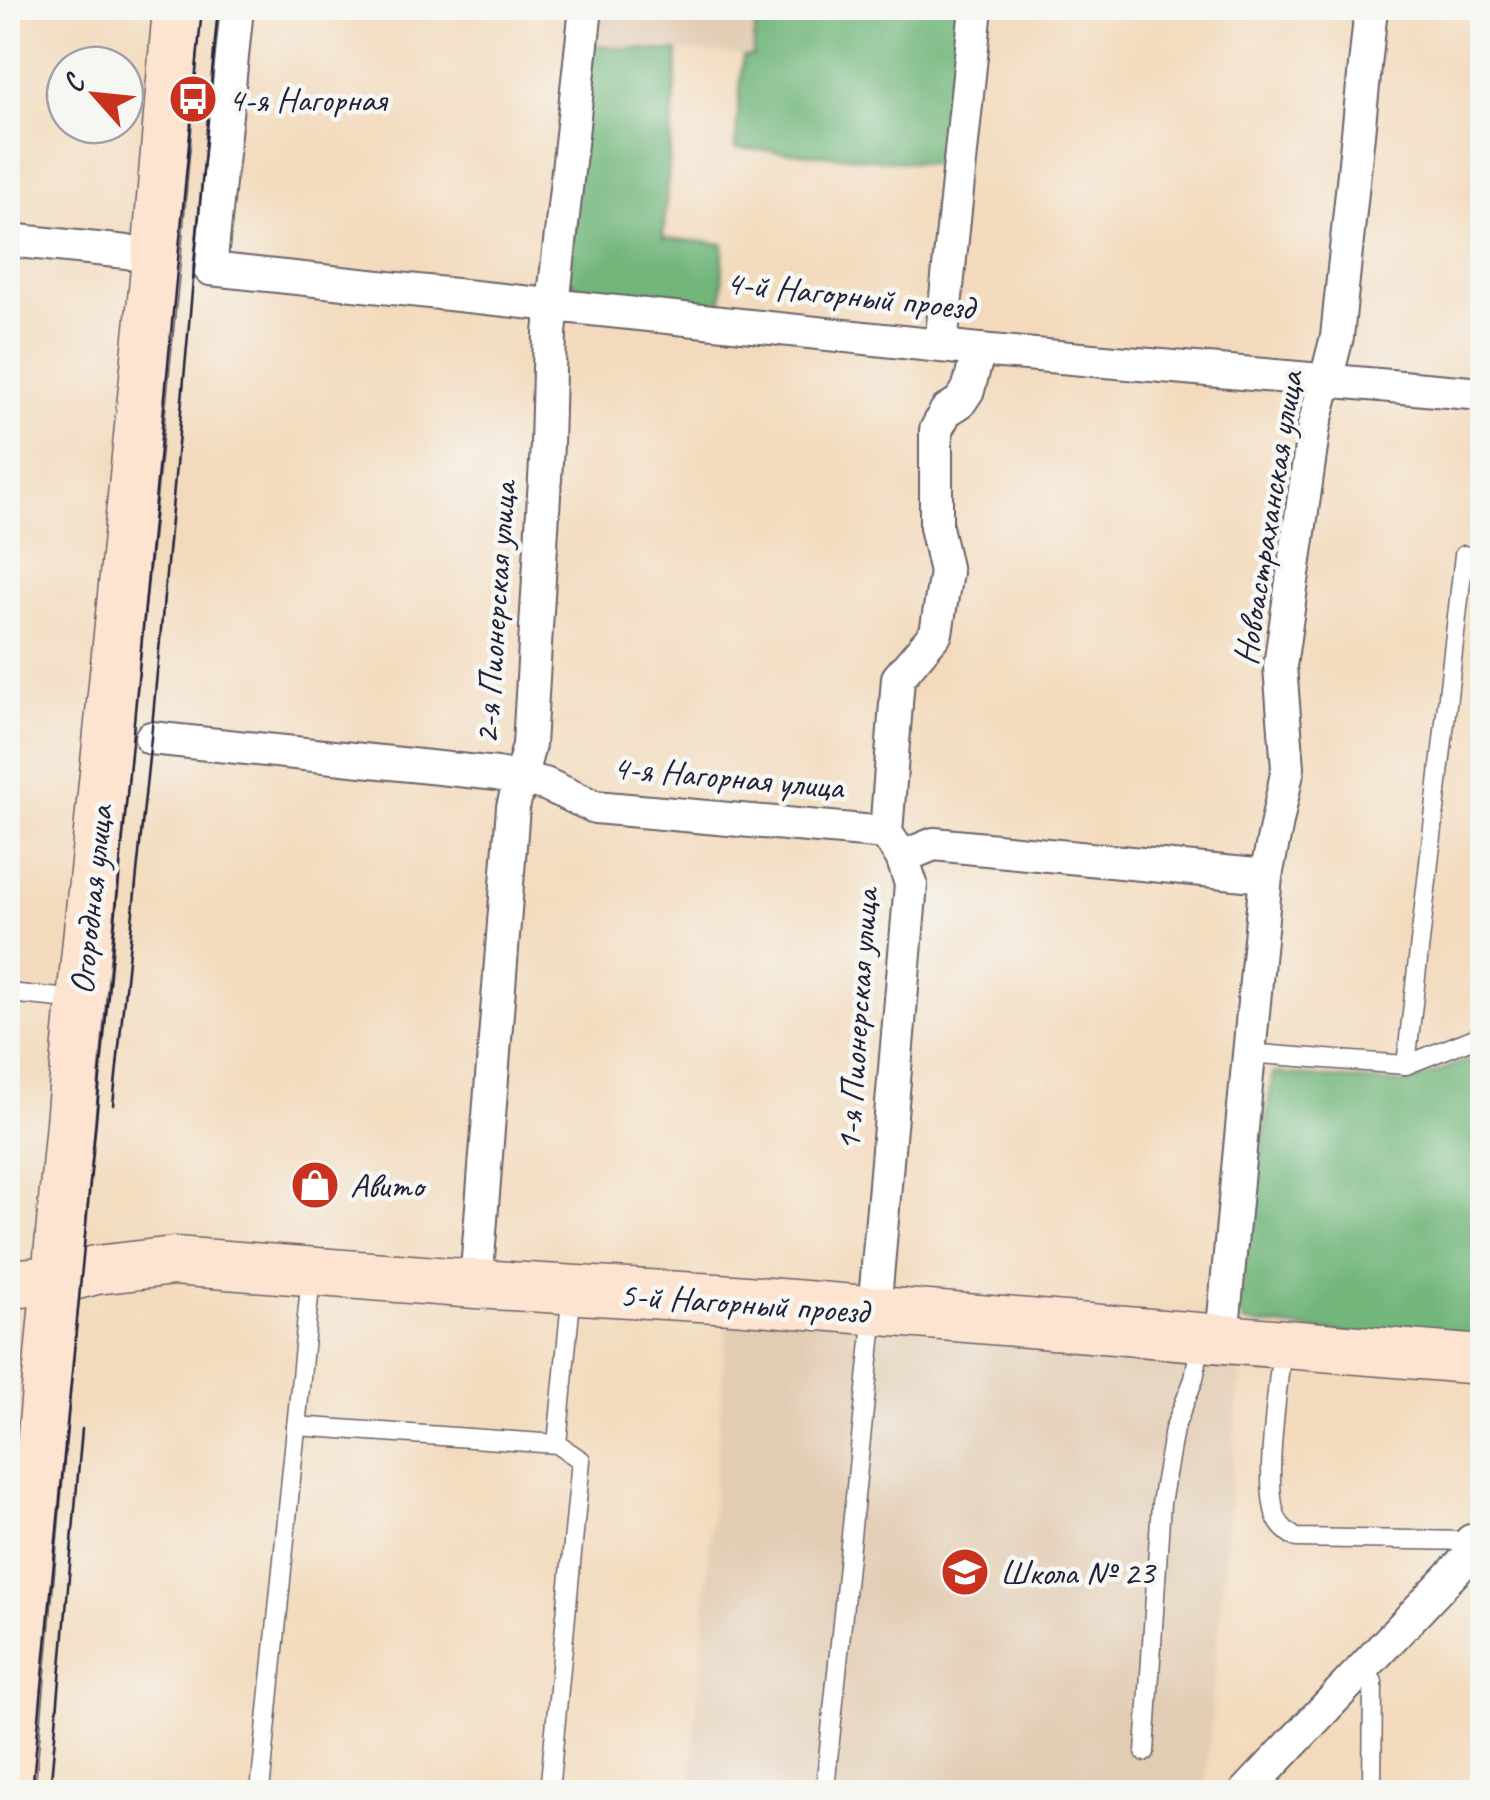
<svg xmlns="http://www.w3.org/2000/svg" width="1490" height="1800" font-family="Caveat,sans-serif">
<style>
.built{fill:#e2ccb3}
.forest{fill:#72b67b;stroke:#4a6c5b;stroke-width:2.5}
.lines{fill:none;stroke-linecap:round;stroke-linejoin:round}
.lane-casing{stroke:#6b6268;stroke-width:21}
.street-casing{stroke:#6b6268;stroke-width:36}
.secondary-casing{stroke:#6b6268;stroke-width:51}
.lane{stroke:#fff;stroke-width:18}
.street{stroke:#fff;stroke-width:32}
.secondary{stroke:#fde4d1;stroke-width:48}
.tram{stroke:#22223b;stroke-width:2.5}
.labels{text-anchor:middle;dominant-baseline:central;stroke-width:9;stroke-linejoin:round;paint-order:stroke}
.poi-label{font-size:35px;fill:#22223b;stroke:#f6f6f2;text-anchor:start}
.street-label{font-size:35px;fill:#22223b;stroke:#f6f6f2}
</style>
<rect width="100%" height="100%" fill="#f6f6f2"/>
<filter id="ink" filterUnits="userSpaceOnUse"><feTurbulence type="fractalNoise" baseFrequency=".01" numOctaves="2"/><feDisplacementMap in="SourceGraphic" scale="20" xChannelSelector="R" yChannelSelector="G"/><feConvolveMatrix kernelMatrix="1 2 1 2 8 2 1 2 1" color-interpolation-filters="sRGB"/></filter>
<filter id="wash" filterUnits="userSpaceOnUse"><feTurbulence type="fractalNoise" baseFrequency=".0048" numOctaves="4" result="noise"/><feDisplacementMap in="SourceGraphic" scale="40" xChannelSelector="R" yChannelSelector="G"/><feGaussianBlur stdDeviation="2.25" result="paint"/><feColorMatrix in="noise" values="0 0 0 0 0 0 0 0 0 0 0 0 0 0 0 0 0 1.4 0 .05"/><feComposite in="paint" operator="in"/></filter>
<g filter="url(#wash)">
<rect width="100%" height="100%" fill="#f3dabc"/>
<g class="built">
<path d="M597,8H757L753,56L593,46Z"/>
<path d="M728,1313L1242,1351L1205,1792H690Z"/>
</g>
<g class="forest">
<path d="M757,8H962L945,165L735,148L743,57L753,56Z"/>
<path d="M593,46L678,52L663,238L723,244L722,305L582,291L567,277Z"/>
<path d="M1482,1054V1347L1245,1323L1238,1313L1273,1073L1407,1084Z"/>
</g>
</g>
<g filter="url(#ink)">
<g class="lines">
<g class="lane-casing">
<g id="lane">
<path d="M8,993L81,1000"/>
<path d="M1247,1053L1406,1065L1464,555"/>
<path d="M1406,1065L1482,1035"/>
<path d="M1282,1344C1279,1385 1263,1481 1276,1516C1279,1526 1287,1532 1296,1538L1471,1541"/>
<path d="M296,1426L557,1444L581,1460L549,1792"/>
<path d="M557,1444L572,1290"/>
<path d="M1365,1668L1373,1682L1372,1792"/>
<path d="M1145,1752L1161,1503L1174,1429L1194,1379L1201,1338"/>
<path d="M825,1789L874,1312"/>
<path d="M260,1792L311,1276"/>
</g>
</g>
<g class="street-casing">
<g id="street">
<path d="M237,8L210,269L979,350L1482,394"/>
<path d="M8,240L127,252L156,259"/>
<path d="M941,345L976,8"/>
<path d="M151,738L497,774L545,784L595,807L886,833"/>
<path d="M902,857L934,844L1266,876"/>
<path d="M476,1284L513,807L529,745L547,445L550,333L586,8"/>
<path d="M874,1312L911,884L902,857L886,833L898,678L936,633L946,572L936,527V430L946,411L960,402L968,390L979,350"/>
<path d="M1222,1338L1266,876L1288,768L1280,666L1314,426L1337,337L1371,8"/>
<path d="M1246,1792L1470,1555L1471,1541H1482"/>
</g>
</g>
<g class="secondary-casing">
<g id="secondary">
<path d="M8,1284L57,1280L96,1270L174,1261L476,1284L733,1299L1482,1360"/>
<path d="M10,1792L81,1000L156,259L177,8"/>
</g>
</g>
<use href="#lane" class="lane"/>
<use href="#street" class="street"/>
<use href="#secondary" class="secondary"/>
<g class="tram">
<path d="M113,1105L151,738L218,8"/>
<path d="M32,1792L202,8"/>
<path d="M50,1792L82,1429"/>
</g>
</g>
</g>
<defs>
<g id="bus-disc" transform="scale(2.5)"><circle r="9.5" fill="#c8321e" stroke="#f6f6f2"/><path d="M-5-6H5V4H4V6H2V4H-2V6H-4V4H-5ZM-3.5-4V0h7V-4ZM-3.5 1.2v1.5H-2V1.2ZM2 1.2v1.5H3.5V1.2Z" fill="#fff"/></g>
<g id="shop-disc" transform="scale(2.5)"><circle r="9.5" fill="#c8321e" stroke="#f6f6f2"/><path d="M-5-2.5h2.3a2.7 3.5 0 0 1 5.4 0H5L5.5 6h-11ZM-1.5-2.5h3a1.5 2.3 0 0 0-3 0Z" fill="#fff"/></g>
<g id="school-disc" transform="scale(2.5)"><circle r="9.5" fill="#c8321e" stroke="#f6f6f2"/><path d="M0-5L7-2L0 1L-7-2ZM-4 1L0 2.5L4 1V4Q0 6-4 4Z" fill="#fff"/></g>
</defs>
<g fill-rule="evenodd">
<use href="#bus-disc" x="193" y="99"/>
<use href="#shop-disc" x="315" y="1185"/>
<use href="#school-disc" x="965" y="1572"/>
</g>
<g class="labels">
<g class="poi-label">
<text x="228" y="99">4-я Нагорная</text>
<text x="350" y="1185">Авито</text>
<text x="1000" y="1572">Школа № 23</text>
</g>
<g class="street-label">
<text transform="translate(850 295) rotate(6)">4-й Нагорный проезд</text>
<text transform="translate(1268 518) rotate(-81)">Новоастраханская улица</text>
<text transform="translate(495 613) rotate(-86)">2-я Пионерская улица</text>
<text transform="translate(728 777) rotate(5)">4-я Нагорная улица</text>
<text transform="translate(91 900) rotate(-84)">Огородная улица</text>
<text transform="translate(857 1020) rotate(-86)">1-я Пионерская улица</text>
<text transform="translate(744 1303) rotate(4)">5-й Нагорный проезд</text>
</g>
</g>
<rect width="1490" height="1800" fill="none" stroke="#f6f6f2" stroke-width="40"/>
<g transform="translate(95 95) rotate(297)"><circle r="48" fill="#f6f6f2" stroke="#a1a1a9" stroke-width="2.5"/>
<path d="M0-8L18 38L0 25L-18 38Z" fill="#c8321e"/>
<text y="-15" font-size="28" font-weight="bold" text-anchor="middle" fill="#22223b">С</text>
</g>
</svg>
